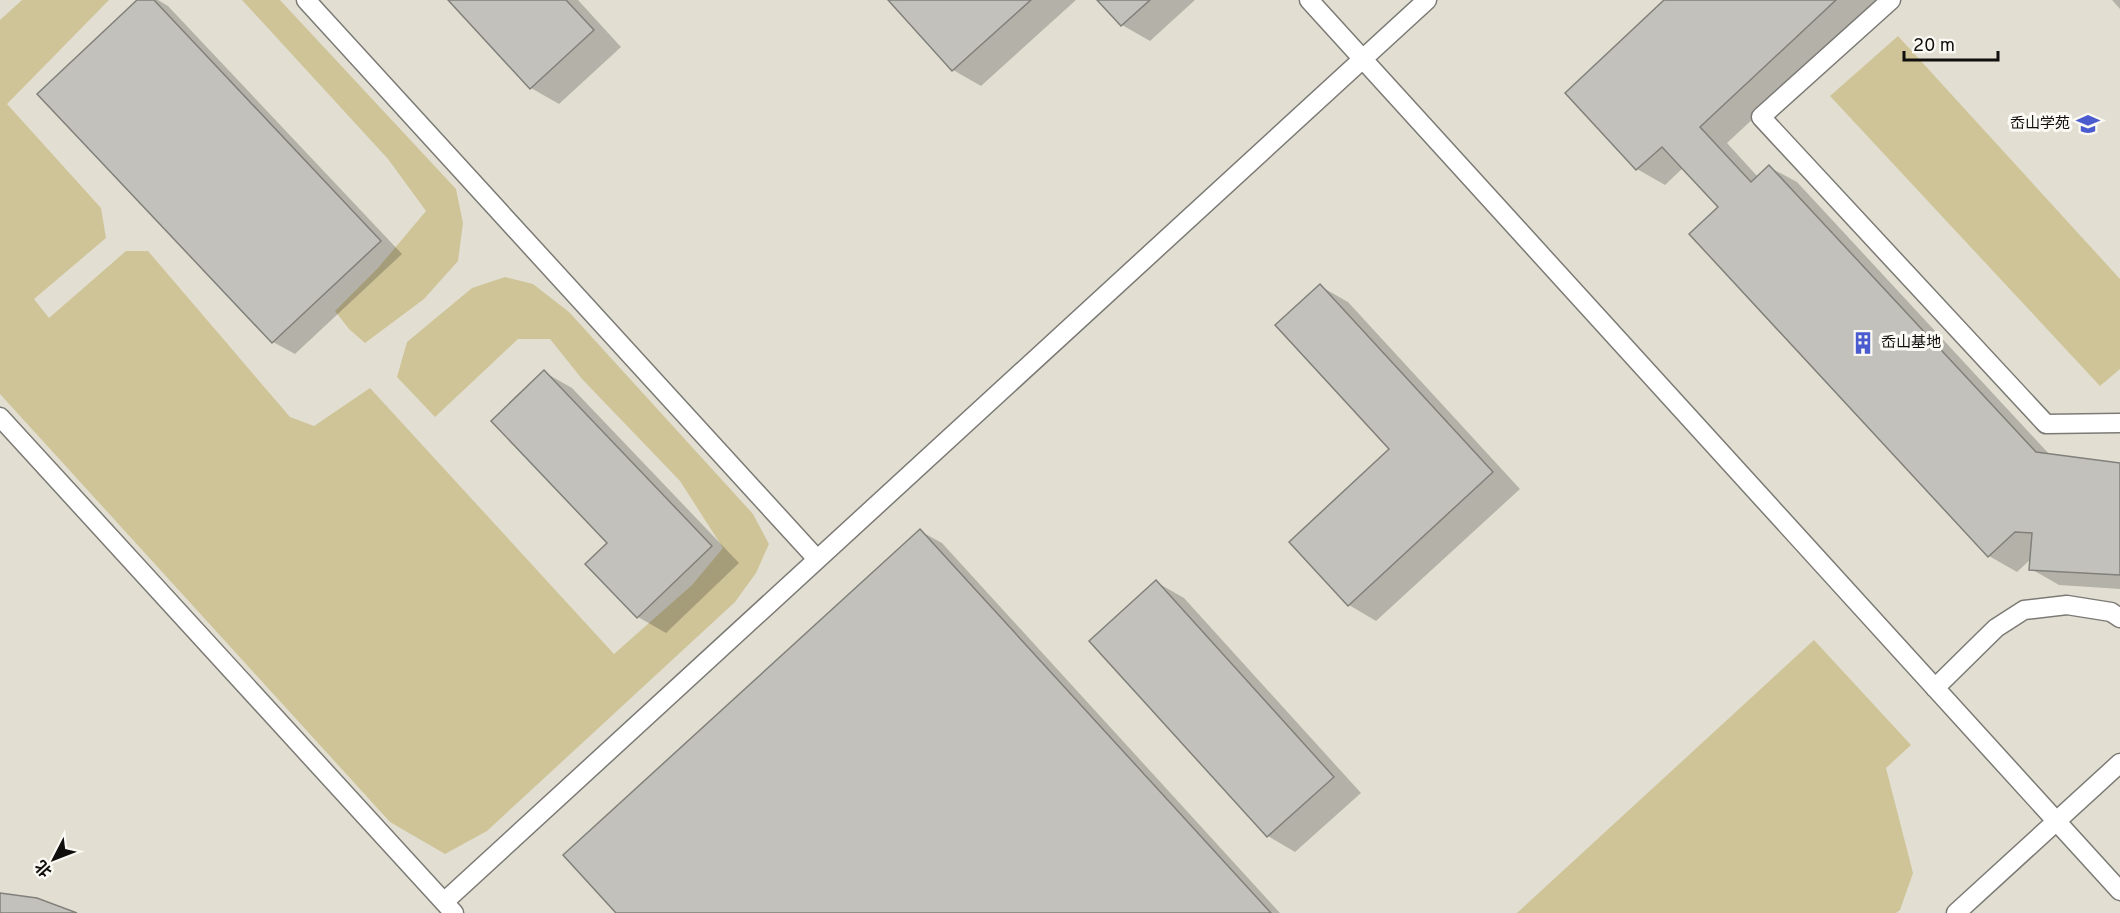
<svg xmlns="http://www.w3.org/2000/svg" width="2120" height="913" font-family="Overpass,'Noto Sans SC',sans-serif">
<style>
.built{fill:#e2dfd2}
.green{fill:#cfc498}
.shadow{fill:#0003}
.building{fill:#c2c1bb;stroke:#81807b;stroke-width:1.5}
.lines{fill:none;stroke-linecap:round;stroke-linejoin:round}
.lane-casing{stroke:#7c7a75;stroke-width:21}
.lane{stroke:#fff;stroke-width:18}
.labels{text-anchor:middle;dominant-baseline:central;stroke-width:6;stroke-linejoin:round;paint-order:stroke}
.poi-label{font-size:15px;fill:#100f0d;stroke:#fbf9f3;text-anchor:end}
</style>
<rect width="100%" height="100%" fill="#edece6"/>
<rect class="built" x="0" y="0" width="2120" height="913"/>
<g class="green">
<path d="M22,0H109L7,104L101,208L106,238L34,299L49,318L126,251H148L290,417L314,426L370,388L614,654L692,585L723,548L680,481L582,379L550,339H518L435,417L397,377L407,342L472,288L505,277L533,284L569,312L753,514L769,544L756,573L735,602L487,831L445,854L390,822L0,394V20Z"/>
<path d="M242,0H280L456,189L463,223L458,261L424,299L365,343L349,329L335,311L378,268L426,211L388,159Z"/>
<path d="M1898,36L2120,279V369L2100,386L1830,96Z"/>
<path d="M1814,640L1911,745L1886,768L1913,873L1900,910L1896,913H1517Z"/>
</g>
<g class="shadow">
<path d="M139,0H158L168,6L402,254L295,354L273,342L39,94Z"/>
<path d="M450,0H578L621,47L559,104L531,88Z"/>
<path d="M890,0H1076L981,86L953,70Z"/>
<path d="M1099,0H1195L1150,41L1122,25Z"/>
<path d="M1667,0H1881L1727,143L1758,177L1769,167L1797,182L2051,456L2120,465V589L2059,585L2031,569L2032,558L2017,572L1989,556L1691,234L1720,207L1683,168L1665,185L1637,169Z"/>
<path d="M2112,0H2120V9Z"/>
<path d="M1320,286L1348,302L1520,489L1376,621L1349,605L1392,449Z"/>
<path d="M544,372L572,388L739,563L666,633L638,617Z"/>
<path d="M920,531L942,543L1280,913H618Z"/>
<path d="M1156,582L1184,598L1361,793L1295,852L1268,836Z"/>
</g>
<g class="building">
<path d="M137,0H154L381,241L272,343L37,94Z"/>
<path d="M448,0H566L594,30L530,89Z"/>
<path d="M888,0H1031L952,71Z"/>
<path d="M1097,0H1150L1121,26Z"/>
<path d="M1664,0H1836L1700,127L1751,182L1769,165L2036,452L2120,463V575L2029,570L2032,533L2015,532L1988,557L1689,234L1718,207L1662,147L1636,170L1565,93Z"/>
<path d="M1320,284L1493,472L1348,606L1289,542L1389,449L1275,325Z"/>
<path d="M544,370L712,546L637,618L585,564L607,543L491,421Z"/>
<path d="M920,529L1271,913H616L563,855Z"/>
<path d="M1156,580L1334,777L1267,837L1089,641Z"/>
<path d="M0,893L37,898L77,913H0Z"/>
</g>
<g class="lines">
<g class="lane-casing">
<g id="lane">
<path d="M306,0L817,559"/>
<path d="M1309,0L2120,891"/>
<path d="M1891,0L1761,117L2046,424L2120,423"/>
<path d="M0,417L454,913"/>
<path d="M1935,688L1996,628L2024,610L2067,605L2111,612L2120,618"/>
<path d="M444,902L1427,0"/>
<path d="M1956,913L2120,763"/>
</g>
</g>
<use href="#lane" class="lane"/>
</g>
<defs>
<g id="university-bare" transform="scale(1.8)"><path d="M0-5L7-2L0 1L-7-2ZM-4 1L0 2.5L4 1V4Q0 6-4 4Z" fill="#4a5bd0" stroke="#fbf9f3" stroke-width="2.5" paint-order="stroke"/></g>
<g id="building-bare" transform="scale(1.8)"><path d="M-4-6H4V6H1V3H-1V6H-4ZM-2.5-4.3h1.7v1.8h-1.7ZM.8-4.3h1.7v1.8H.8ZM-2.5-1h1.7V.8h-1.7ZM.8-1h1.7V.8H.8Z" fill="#4a5bd0" stroke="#fbf9f3" stroke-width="2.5" paint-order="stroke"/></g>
</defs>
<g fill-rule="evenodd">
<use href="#university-bare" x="2088" y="124"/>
<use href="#building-bare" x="1863" y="343"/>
</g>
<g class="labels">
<g class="poi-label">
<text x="2070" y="124">岙山学苑</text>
<text x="1881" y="343" text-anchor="start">岙山基地</text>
</g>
</g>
<g transform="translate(54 859) rotate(228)" stroke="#fbf9f3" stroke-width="4.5" paint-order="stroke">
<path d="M0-4.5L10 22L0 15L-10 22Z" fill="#100f0d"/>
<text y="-9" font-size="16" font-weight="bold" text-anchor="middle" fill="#100f0d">北</text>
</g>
<path d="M1904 51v9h94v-9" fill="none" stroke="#100f0d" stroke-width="3"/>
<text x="1913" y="51" font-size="18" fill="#100f0d" stroke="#fbf9f3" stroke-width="4.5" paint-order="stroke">20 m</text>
</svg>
